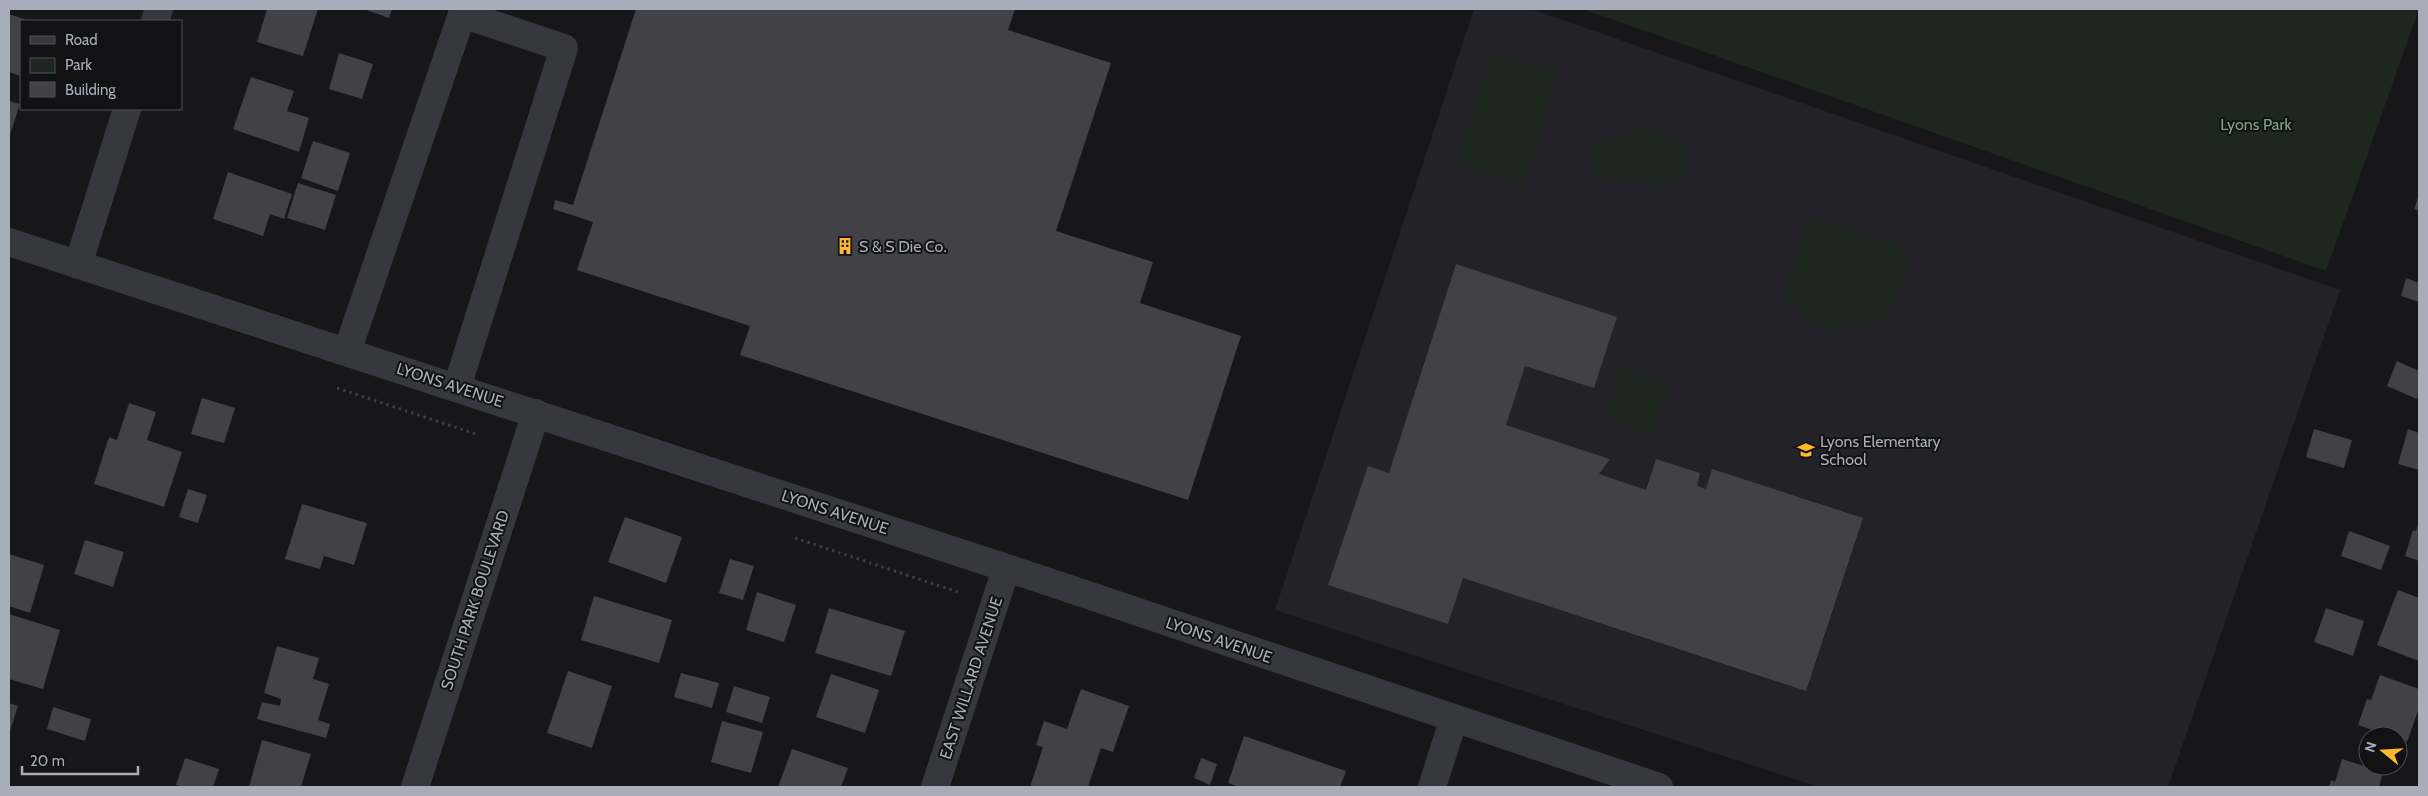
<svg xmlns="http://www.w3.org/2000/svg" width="2428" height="796" font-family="Cabin,sans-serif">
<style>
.built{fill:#232226}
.green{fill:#1e271f}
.building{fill:#414146}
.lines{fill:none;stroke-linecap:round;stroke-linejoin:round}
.path{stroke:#3d3f45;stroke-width:3;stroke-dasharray:2.5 4;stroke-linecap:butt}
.minor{stroke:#37383e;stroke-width:28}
.labels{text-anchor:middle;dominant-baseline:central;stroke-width:4;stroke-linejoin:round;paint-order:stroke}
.park-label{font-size:16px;fill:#7da780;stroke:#121214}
.poi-label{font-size:16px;fill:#a8adba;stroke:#121214;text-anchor:start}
.street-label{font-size:16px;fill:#a8adba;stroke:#121214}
</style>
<rect width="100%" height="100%" fill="#171719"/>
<path class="built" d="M1474,9H1531L2340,290L2168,787H1819L1275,610Z"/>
<g class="green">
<path d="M1583,9H2419L2326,271Z"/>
<path d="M1493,52L1559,73L1524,185L1457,165Z"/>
<path d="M1644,128L1684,144L1685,162L1682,176L1654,188L1633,176L1617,182L1599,175L1592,158L1595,145Z"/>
<path d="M1818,217L1899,244L1909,264L1885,317L1839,332L1818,326L1785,293L1807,227Z"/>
<path d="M1621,367L1670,385L1650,434L1607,416Z"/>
</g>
<g class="building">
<path d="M267,9H318L303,56L257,42Z"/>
<path d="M364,9H392L389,18Z"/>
<path d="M636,9H1015L1008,30L1111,63L1056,231L1153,262L1140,303L1241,336L1188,500L740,355L750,326L577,270L593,222L553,209L555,200L573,205Z"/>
<path d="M9,14L29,21H21V76L9,72Z"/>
<path d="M339,53L373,64L362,99L329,89Z"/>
<path d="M251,77L294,91L287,111L309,118L299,152L233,129Z"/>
<path d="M9,101L20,104L9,138Z"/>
<path d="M313,141L350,153L338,191L301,178Z"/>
<path d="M228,172L292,194L284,219L270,214L263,236L213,219Z"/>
<path d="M298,183L336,195L325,230L287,218Z"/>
<path d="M2419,195V211L2414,209Z"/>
<path d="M1456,264L1617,317L1594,388L1525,366L1506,425L1610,459L1599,474L1646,490L1656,459L1700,473L1697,486L1706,489L1712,469L1863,518L1806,691L1463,578L1448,624L1328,585L1368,466L1389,473Z"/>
<path d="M2406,278L2419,283V302L2401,296Z"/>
<path d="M2397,361L2419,371V392L2417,399L2387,386Z"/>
<path d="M202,398L235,408L224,443L191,434Z"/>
<path d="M129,403L156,412L147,440L182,452L164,507L94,484L109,437L117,440Z"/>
<path d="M2314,429L2352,440L2344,468L2306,457Z"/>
<path d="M2408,429L2419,433V470L2398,464Z"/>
<path d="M188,489L207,495L198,523L179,517Z"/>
<path d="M302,504L367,523L354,565L324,556L320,569L285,559Z"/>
<path d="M625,517L682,537L666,583L608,562Z"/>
<path d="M2419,521V561L2405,556L2413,530L2416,531Z"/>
<path d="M2349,531L2390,546L2381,570L2341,556Z"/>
<path d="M85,540L124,552L113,587L74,574Z"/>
<path d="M9,554L44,565L30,613L9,606Z"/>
<path d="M730,559L754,566L743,600L719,593Z"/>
<path d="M2398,590L2419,598V661L2377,645Z"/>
<path d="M757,592L796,605L784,642L746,630Z"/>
<path d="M594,596L672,620L659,663L581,640Z"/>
<path d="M829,608L905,631L891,676L815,653Z"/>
<path d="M2326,608L2364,621L2353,656L2314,642Z"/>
<path d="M9,614L60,630L43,689L9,679Z"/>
<path d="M277,646L319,658L313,679L329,684L318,720L330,724L326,738L257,719L262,702L280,706L281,699L264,693Z"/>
<path d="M568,671L612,686L592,748L547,733Z"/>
<path d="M681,673L719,683L712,708L674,697Z"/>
<path d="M831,674L879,690L865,733L816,717Z"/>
<path d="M2380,675L2419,689V708L2407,742L2398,739V736H2390L2358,725L2367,699L2371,700Z"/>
<path d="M734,686L770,697L762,723L726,712Z"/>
<path d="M1081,689L1129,706L1113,752L1101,748L1088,787H1030L1043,747L1036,745L1044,721L1067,729Z"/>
<path d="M9,703L18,706L9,734Z"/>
<path d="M53,707L91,719L85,741L47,729Z"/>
<path d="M722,721L763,732L751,773L711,762Z"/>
<path d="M1244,736L1346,771L1340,787H1239L1228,783Z"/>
<path d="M262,740L311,754L301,787H249Z"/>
<path d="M792,749L848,768L841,787H778Z"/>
<path d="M185,758L219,769L213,787H183L176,785Z"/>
<path d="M1201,758L1217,764L1210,785L1194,778Z"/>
<path d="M2342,759L2383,772L2379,787H2329L2331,780L2335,782Z"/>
</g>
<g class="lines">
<g class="path">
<path d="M337,388L479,435"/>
<path d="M795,538L961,593"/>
</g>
<g class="minor">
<path d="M155,21L159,9"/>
<path d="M9,242L1037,578L1659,787"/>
<path d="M78,265L127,109"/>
<path d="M347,352L462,14L564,48L457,387"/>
<path d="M415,787L536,413"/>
<path d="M935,787L1006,569"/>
<path d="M1432,787L1454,718"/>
</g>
</g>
<defs>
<g id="building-bare" transform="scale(1.35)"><path d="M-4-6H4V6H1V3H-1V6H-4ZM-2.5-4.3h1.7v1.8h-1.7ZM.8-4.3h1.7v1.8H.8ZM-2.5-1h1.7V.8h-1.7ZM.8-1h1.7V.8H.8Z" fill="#ffb928" stroke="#121214" stroke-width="2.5" paint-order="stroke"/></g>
<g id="school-bare" transform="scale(1.35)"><path d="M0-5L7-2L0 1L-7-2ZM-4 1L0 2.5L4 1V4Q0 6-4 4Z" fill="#ffb928" stroke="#121214" stroke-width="2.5" paint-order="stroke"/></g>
</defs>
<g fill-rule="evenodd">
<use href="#building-bare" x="845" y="246"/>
<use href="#school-bare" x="1806" y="450"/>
</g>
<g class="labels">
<g class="park-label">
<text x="2256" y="124">Lyons Park</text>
</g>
<g class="poi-label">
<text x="859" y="246">S &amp; S Die Co.</text>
<text x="1820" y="441">Lyons Elementary<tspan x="1820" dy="18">School</tspan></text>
</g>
<g class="street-label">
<text transform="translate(450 385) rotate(18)">LYONS AVENUE</text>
<text transform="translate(835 512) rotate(18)">LYONS AVENUE</text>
<text transform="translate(475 600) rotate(-72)">SOUTH PARK BOULEVARD</text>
<text transform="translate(1219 640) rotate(19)">LYONS AVENUE</text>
<text transform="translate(971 678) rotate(-72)">EAST WILLARD AVENUE</text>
</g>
</g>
<rect width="2428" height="796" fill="none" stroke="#a8adba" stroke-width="20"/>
<rect x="20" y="20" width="162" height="90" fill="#121214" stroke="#4e5056"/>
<rect x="30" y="36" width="25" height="8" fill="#37383e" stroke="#4e5056"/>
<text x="65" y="45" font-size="15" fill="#a8adba">Road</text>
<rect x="30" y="58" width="25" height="15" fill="#1e271f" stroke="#4e5056"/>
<text x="65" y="70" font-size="15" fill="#a8adba">Park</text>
<rect x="30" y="82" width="25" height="15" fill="#414146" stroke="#4e5056"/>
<text x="65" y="95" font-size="15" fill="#a8adba">Building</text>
<g transform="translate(2383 751) rotate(288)"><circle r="24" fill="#121214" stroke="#4e5056"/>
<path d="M0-4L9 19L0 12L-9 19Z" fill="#ffb928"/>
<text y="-8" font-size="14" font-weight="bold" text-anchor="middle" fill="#a8adba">N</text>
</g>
<path d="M22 766v8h116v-8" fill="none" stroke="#a8adba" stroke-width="2.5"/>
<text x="30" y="766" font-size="15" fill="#a8adba" stroke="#121214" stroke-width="4" paint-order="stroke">20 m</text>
</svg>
